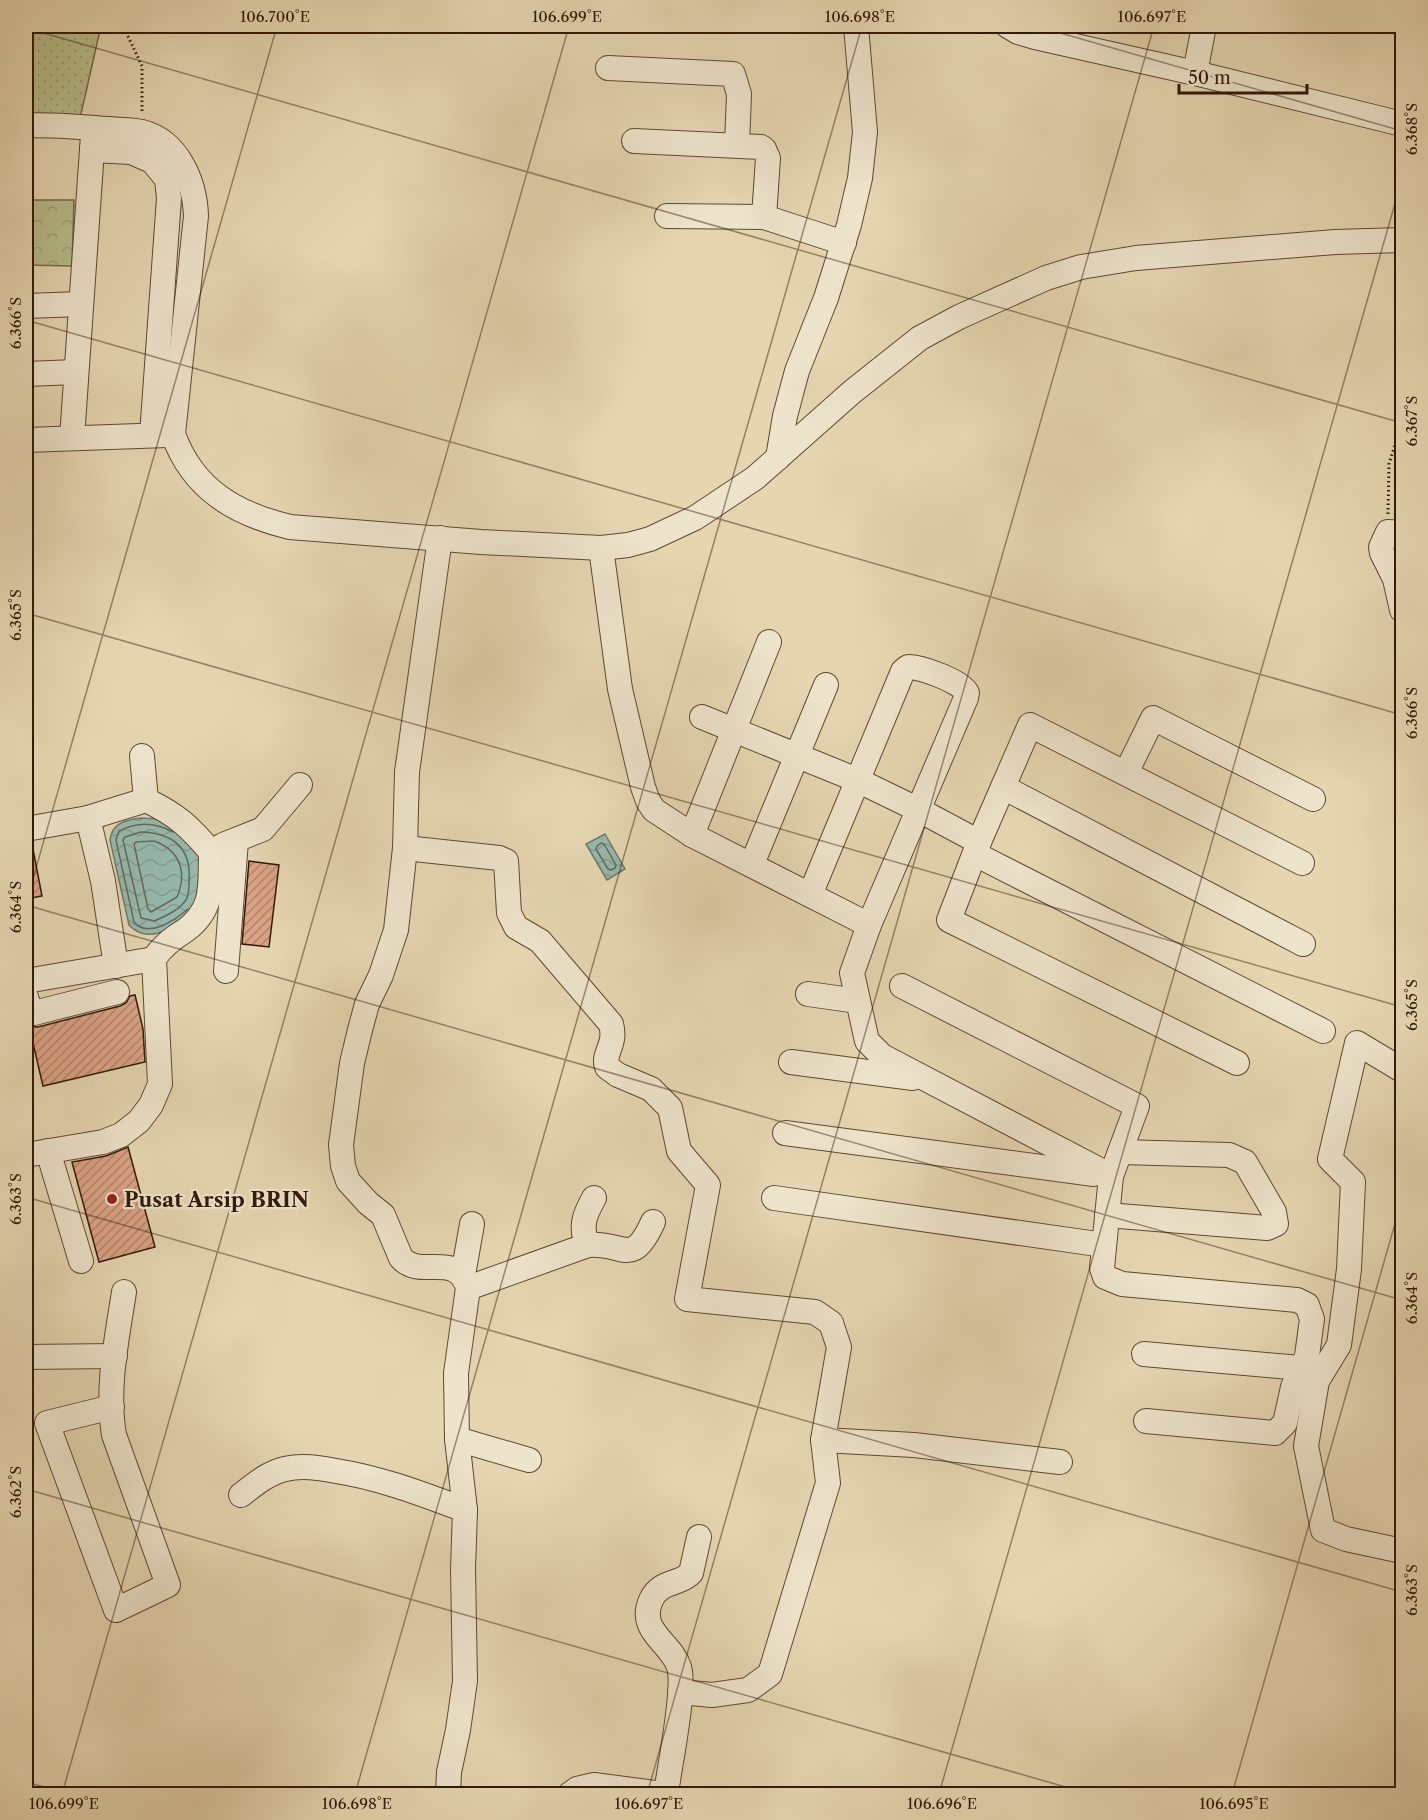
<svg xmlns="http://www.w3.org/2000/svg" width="1428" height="1820" font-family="'Libre Caslon Text',serif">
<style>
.grass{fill:url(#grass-dots);stroke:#746a4a;stroke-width:1.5}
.forest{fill:url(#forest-crowns);stroke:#746a4a;stroke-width:1.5}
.water{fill:url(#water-waves);stroke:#6e796c;stroke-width:1.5}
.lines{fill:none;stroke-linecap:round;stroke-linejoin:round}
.shore{stroke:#64685c;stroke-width:1.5}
.building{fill:url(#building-hatch);stroke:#321809;stroke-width:1.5}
.minor-casing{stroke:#5f4833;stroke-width:26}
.path{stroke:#321809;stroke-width:3;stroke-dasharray:1.5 3;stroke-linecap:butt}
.minor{stroke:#eee4cc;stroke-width:24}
.ticks{fill:none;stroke:#321809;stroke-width:1.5;stroke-opacity:0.45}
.poi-dot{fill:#8f2418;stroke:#eee4cc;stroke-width:2}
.labels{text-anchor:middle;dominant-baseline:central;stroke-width:4.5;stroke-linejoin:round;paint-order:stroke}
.poi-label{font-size:21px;font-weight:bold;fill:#321809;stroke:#eee4cc;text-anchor:start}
.neatline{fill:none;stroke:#321809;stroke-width:2}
.ticks-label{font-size:15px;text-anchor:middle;fill:#321809}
</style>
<defs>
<pattern id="grass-dots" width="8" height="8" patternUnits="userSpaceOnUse" patternTransform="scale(1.5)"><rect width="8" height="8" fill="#b7bd8a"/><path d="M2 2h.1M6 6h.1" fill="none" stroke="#9ea276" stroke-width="1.8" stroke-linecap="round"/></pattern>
<pattern id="forest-crowns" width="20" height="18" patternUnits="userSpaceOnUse" patternTransform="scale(1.5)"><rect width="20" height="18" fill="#b7bd8a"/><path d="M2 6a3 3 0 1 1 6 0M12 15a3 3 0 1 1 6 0" fill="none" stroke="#9ea276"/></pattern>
<pattern id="water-waves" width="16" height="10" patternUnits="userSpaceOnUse" patternTransform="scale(1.5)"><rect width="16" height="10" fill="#96b9ae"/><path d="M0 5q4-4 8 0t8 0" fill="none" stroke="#829e94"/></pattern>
<pattern id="building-hatch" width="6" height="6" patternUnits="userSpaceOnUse" patternTransform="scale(1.5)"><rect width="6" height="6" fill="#dba285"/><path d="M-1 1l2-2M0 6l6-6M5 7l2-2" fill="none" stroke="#b2836b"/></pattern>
</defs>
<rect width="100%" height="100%" fill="#e5d6b1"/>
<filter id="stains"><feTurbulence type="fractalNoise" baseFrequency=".00333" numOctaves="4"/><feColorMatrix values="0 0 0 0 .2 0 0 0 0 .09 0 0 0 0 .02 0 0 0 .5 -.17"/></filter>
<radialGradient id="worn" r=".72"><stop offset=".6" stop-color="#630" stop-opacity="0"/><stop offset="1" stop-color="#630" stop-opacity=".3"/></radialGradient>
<path class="grass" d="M26,26H101L76,136L26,131Z"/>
<path class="forest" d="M26,200H74L72,266L26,265Z"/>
<g class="water">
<path d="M141,818L158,819L166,822L201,856L196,910C177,923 151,948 129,925L110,840C112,823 125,820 141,818Z"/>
<path d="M605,834L625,869L607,880L586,844Z"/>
</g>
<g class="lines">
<g class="shore">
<path d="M141,832C173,833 192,848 189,882C189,888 189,895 186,900C180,909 164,917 154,921L141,918L123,840L125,837Z"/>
<path d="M173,832C155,822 136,822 119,831L116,840L134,922C148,939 175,920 188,909"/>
<path d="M154,841C179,850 188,871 177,897L151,912L148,909L134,844L136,842Z"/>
<path d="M601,843L604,844L616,865L615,868L611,870L608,869L596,849L597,846Z"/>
</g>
</g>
<g class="building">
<path d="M32,844L42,896L26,899V845Z"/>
<path d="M249,861L279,865L269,947L242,944Z"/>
<path d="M135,995L143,1029L145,1062L43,1086L29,1026L38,1027L120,1006L126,1003L130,996Z"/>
<path d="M128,1147L155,1247L99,1262L72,1162L106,1156Z"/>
</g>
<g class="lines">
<g class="minor-casing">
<g id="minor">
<path d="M1008,26L1018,32L1035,37L1195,73L1402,124"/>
<path d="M608,68L733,74L739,94L737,145"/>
<path d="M1195,73L1204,26"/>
<path d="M26,125C49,125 72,126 95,128C110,130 127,129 142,132C178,141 195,182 196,216L173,434C193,490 236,514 290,527L481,542L601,548L628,545L650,539L695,518L755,478L852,392L920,338L959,317L1046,278L1081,267L1136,258L1335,242L1402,240"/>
<path d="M634,141L761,147L764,149L768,158L764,217L844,243"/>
<path d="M92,150L131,152L152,161L167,179L169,198L152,435"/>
<path d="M667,216L764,217"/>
<path d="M26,306L81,304"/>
<path d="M26,374L76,372"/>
<path d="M72,438L93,135"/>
<path d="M26,440L167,435"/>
<path d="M778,458L785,416L797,371L826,298L849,225L860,178L865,132L856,26"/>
<path d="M1402,533L1388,532L1381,547L1382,553L1395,579L1402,610"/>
<path d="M440,538L407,772L405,848L396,930L381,975L367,1004L360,1030L352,1063L341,1145L343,1166L348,1181L368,1203L383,1215L401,1258C421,1280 456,1250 468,1288L456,1373L457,1439L465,1510L463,1569L465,1681L458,1730L449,1772L448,1794"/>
<path d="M601,548L620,689L643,787L648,801L654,810L692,835L869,925"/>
<path d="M702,717L857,780L919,810L979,842"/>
<path d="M142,756L146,800"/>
<path d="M1126,773L1153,718L1313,799"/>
<path d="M1003,787L1303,944"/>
<path d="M88,818L146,800C177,815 189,826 211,852"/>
<path d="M26,829L88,818L103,881L116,966"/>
<path d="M692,835L769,642"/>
<path d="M405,848L499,858L506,861L509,913L516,927L540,941L611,1024C617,1046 602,1053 607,1067L618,1075L651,1089L670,1108L679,1151L708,1185L687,1299L815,1312L831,1323L839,1347L823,1440L828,1483L770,1674L748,1690L712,1695L680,1692"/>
<path d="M975,854L1323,1031"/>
<path d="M752,864L826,685"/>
<path d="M810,895L903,671L908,667C921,667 961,681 967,693L966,698L869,925L852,973L867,1041L882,1056L1111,1176"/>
<path d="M226,971L236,841"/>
<path d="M26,981L154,959"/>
<path d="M902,986L1137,1106L1111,1176L1102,1268L1105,1277L1122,1284L1297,1300L1307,1305L1312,1319L1307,1356L1293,1387L1285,1423L1275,1433L1146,1421"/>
<path d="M808,994L858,1001"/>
<path d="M26,997L30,1010L34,1013L117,992"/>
<path d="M791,1062L913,1078"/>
<path d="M1237,1063L949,920L979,842L1030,725L1302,863"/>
<path d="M1402,1070L1357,1043L1330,1159L1353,1182L1349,1269L1339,1345L1317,1381L1306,1446L1323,1530L1346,1539L1402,1551"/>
<path d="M785,1133L1094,1174"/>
<path d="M48,1151L81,1261"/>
<path d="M26,1155L103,1142L121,1135L139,1121L151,1105L160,1084L154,959C162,946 173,938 186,930C215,908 210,884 211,852L223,845L263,829L300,785"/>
<path d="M774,1198L1104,1245"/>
<path d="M1107,1215L1267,1228L1276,1224L1274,1212L1245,1162L1229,1155L1120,1152"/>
<path d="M588,1245C579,1227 585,1214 594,1198"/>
<path d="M463,1275L472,1224"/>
<path d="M468,1288L588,1245C623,1241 631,1270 653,1222"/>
<path d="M1144,1354L1300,1368"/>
<path d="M26,1357L115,1356"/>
<path d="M112,1407L47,1423L116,1610L168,1585L114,1435C106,1389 117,1338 124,1292"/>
<path d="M457,1439L529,1460"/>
<path d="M823,1440L914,1445L1060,1462"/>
<path d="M241,1495C255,1484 268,1473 285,1469C303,1465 319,1468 336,1471C381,1478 422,1494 465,1510"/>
<path d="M570,1794L577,1789L594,1785L663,1794"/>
<path d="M666,1794C669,1768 686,1689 679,1667C671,1642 637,1631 651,1600C660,1580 680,1585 691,1573L699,1537"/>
</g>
</g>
<g class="path">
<path d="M120,26L124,28L142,66V113"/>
<path d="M1388,514L1389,464L1402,422"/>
</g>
<use href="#minor" class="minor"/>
</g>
<path class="ticks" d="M1036,26L1402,131M26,28L1402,423M26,320L1402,715M26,613L1402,1007M26,903L277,26M26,905L1402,1300M26,1197L1402,1592M26,1489L1090,1794M26,1782L70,1794M62,1794L569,26M355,1794L862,26M647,1794L1154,26M939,1794L1402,179M1232,1794L1402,1199"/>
<circle class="poi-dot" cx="112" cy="1199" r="6"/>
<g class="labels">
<g class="poi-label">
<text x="124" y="1199">Pusat Arsip BRIN</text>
</g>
</g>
<rect width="1428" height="1820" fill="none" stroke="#e5d6b1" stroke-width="66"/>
<path d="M1179 84v9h128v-9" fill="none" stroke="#321809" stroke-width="3"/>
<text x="1188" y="84" font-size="18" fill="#321809" stroke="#eee4cc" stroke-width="4.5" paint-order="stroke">50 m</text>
<rect x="33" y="33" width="1362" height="1754" class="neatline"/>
<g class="ticks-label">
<text x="275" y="22">106.700°E</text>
<text x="567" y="22">106.699°E</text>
<text x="860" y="22">106.698°E</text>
<text x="1152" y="22">106.697°E</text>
<text transform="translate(1412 129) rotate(-90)" y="5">6.368°S</text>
<text transform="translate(16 323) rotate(-90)" y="5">6.366°S</text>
<text transform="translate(1412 421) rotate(-90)" y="5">6.367°S</text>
<text transform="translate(16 615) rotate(-90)" y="5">6.365°S</text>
<text transform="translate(1412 713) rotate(-90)" y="5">6.366°S</text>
<text transform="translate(16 907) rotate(-90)" y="5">6.364°S</text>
<text transform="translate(1412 1005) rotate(-90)" y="5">6.365°S</text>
<text transform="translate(16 1199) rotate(-90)" y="5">6.363°S</text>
<text transform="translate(1412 1298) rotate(-90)" y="5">6.364°S</text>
<text transform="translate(16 1492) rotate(-90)" y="5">6.362°S</text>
<text transform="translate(1412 1590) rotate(-90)" y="5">6.363°S</text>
<text x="64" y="1809">106.699°E</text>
<text x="357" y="1809">106.698°E</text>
<text x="649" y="1809">106.697°E</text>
<text x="942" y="1809">106.696°E</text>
<text x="1234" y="1809">106.695°E</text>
</g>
<rect width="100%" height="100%" filter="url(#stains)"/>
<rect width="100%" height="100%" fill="url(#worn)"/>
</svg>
